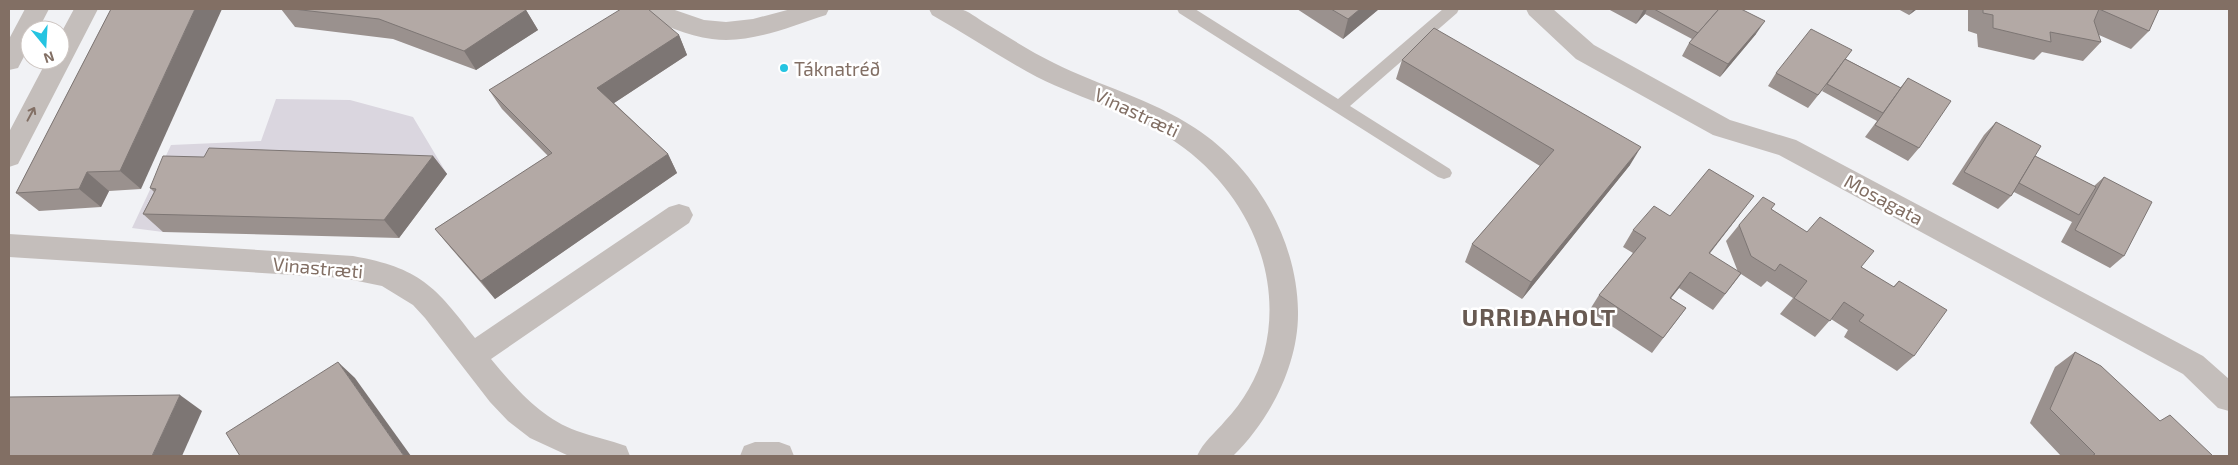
<svg xmlns="http://www.w3.org/2000/svg" width="2238" height="465" font-family="'Exo 2',sans-serif">
<style>
.green{fill:#dad6df}
.lines{fill:none;stroke-linecap:round;stroke-linejoin:round}
.service{fill:#c4bebb;fill-rule:evenodd}
.minor{fill:#c4bebb;fill-rule:evenodd}
.tertiary{fill:#c4bebb;fill-rule:evenodd}
.wall{fill:#9a918e}
.shaded-wall{fill:#7d7674}
.building{fill:#b3a9a5;stroke:#7d7674}
.oneway{stroke:#826f64}
.poi-dot{fill:#25c4e1;stroke:#fff;stroke-width:2}
.labels{text-anchor:middle;dominant-baseline:central;stroke-width:5;stroke-linejoin:round;paint-order:stroke}
.poi-label{font-size:19px;fill:#826f64;stroke:#fff;text-anchor:start}
.street-label{font-size:19px;fill:#826f64;stroke:#fff}
.district-label{font-size:24px;font-weight:bold;letter-spacing:1px;fill:#685a52;stroke:#fff}
</style>
<rect width="100%" height="100%" fill="#f1f2f5"/>
<path class="green" d="M276,99L350,100L413,117L447,174L163,232L132,228L171,145L261,141Z"/>
<g class="lines">
<path class="service" d="M1177,9H1195L1338,99L1443,9H1459L1457,13L1350,106L1450,169L1452,173L1450,177L1444,179L1438,177L1179,13Z"/>
<g class="minor">
<path d="M635,9H672L704,20L726,22L753,19L791,9H829L826,15C789,27 751,44 712,39C687,36 663,24 638,15Z"/>
<path d="M929,9C938,8 950,7 959,9C968,10 978,19 985,23C1008,37 1030,51 1054,63C1100,86 1151,99 1195,128C1255,167 1297,239 1298,311C1299,364 1270,420 1233,456H1197C1203,442 1215,433 1225,421C1243,402 1257,378 1264,353C1285,272 1244,189 1177,143C1135,113 1083,100 1037,77C1001,58 968,35 932,15Z"/>
<path d="M1526,9H1553L1594,45L1730,120L1796,140L2203,356L2229,379V411L2218,408L2183,374L1779,155L1713,135L1576,59L1529,15Z"/>
<path d="M679,204L689,207L693,215L689,223L491,359C515,388 541,418 577,431C593,437 610,440 626,446L630,456H569L530,438L508,421L490,402L425,318L413,305L382,286L343,278L9,257V234L353,256C420,268 435,286 475,338L669,207Z"/>
<path d="M755,442H779L790,446L794,456H740L744,446Z"/>
</g>
<g class="tertiary">
<path d="M25,9H49L38,30H30V45L18,68L9,70V39Z"/>
<path d="M74,9H98L18,164L9,167V132L47,60H60V35Z"/>
</g>
</g>
<g class="wall">
<path d="M111,9L141,189L109,191L101,207L39,211L16,193Z"/>
<path d="M281,9H525L526,10L538,30L476,70L393,39L295,27Z"/>
<path d="M1297,9H1379L1343,39Z"/>
<path d="M1608,9H1716L1756,34L1720,77L1682,56L1689,43L1692,39L1645,14L1636,24Z"/>
<path d="M1898,9H1917L1909,15Z"/>
<path d="M1968,9H2159L2149,31L2131,49L2099,35L2101,42L2083,61L2042,52L2034,60L1978,47L1977,34L1968,31Z"/>
<path d="M679,35L687,55L614,103L668,154L677,173L495,299L450,247L435,229L548,156L502,109L489,90Z"/>
<path d="M1846,59L1900,88L1908,78L1919,148L1908,161L1865,137L1877,121L1822,91L1827,84L1808,108L1768,86L1776,73Z"/>
<path d="M1402,60L1630,165L1522,299L1465,262L1472,244L1540,166L1396,79Z"/>
<path d="M1996,122L2035,156L2094,186L2104,177L2124,256L2110,268L2061,242L2072,222L2014,192L2011,196L1998,209L1952,184L1984,135Z"/>
<path d="M433,156L447,174L399,238L163,232L143,214L154,192L150,188L204,157Z"/>
<path d="M1771,209L1893,287L1899,281L1914,356L1897,371L1844,337L1848,330L1831,319L1815,337L1780,314L1793,298L1767,281L1761,287L1741,274L1713,310L1679,288L1671,298L1686,308L1652,353L1589,311L1599,295L1633,253L1623,247L1633,230L1670,216L1741,213L1709,253L1738,272L1726,241L1739,225Z"/>
<path d="M2075,352L2160,421L2213,456H2061L2030,423L2055,367Z"/>
</g>
<g class="shaded-wall">
<path d="M195,9H222L141,189L120,171Z"/>
<path d="M1360,9H1379L1343,39L1348,19Z"/>
<path d="M1644,9H1647L1645,14L1636,24Z"/>
<path d="M1914,9H1917L1909,15Z"/>
<path d="M526,10L538,30L476,70L464,51Z"/>
<path d="M1765,21L1756,34L1720,77L1728,64Z"/>
<path d="M679,35L687,55L608,107L597,88Z"/>
<path d="M1641,147L1630,165L1522,299L1531,282Z"/>
<path d="M668,154L677,173L495,299L481,281Z"/>
<path d="M433,156L447,174L399,238L384,220Z"/>
<path d="M87,172L109,191L101,207L79,189Z"/>
<path d="M1754,196L1741,213L1697,270L1709,253Z"/>
<path d="M1690,272L1679,288L1658,314L1670,298Z"/>
<path d="M338,362L355,378L411,456H404Z"/>
<path d="M180,395L202,411L182,456H152Z"/>
</g>
<g class="building">
<path d="M111,9H195L120,171L87,172L79,189L16,193Z"/>
<path d="M293,9H525L526,10L464,51L379,19Z"/>
<path d="M621,9H648L679,35L597,88L668,154L481,281L435,229L552,153L489,90Z"/>
<path d="M1331,9H1360L1348,19Z"/>
<path d="M1654,9H1716L1718,10L1698,33Z"/>
<path d="M1719,9H1741L1765,21L1728,64L1689,43Z"/>
<path d="M1983,9H2159L2149,31L2099,9L2094,21L2101,42L2050,32L2051,42L1993,28V15L1983,13Z"/>
<path d="M1434,28L1641,147L1531,282L1472,244L1554,150L1402,60Z"/>
<path d="M1811,29L1852,50L1818,95L1776,73Z"/>
<path d="M1845,59L1901,88L1883,113L1827,84Z"/>
<path d="M1908,78L1951,101L1919,148L1875,125Z"/>
<path d="M1996,122L2041,146L2011,196L1964,172Z"/>
<path d="M209,148L433,156L384,220L143,214L156,189L150,188L163,156L204,157Z"/>
<path d="M2035,156L2096,187L2079,215L2019,183Z"/>
<path d="M1709,169L1754,196L1709,253L1741,273L1725,294L1690,272L1670,298L1686,308L1663,338L1599,295L1646,238L1633,230L1654,206L1670,216Z"/>
<path d="M2104,177L2152,202L2124,256L2075,230Z"/>
<path d="M1763,197L1775,204L1771,209L1807,232L1820,217L1874,251L1861,267L1894,287L1899,281L1947,310L1914,356L1859,321L1864,315L1844,302L1830,321L1794,298L1807,281L1780,264L1775,271L1751,256L1739,225Z"/>
<path d="M2075,352L2101,366L2160,421L2170,415L2213,456H2092L2095,454L2050,409Z"/>
<path d="M338,362L404,456H240L226,433Z"/>
<path d="M180,395L152,456H9V397Z"/>
</g>
<defs><path id="oneway-shaft" d="M-6 0H5M1.5-3L5.5 0L1.5 3" fill="none" stroke-width="1.6" stroke-linecap="round" stroke-linejoin="round" transform="scale(1.25)"/></defs>
<use class="oneway" href="#oneway-shaft" transform="translate(31 114) rotate(-62)"/>
<circle class="poi-dot" cx="784" cy="68" r="5"/>
<g class="labels">
<g class="poi-label">
<text x="794" y="68">Táknatréð</text>
</g>
<g class="street-label">
<text transform="translate(1137 112) rotate(25)">Vinastræti</text>
<text transform="translate(1884 199) rotate(28)">Mosagata</text>
<text transform="translate(318 267) rotate(5)">Vinastræti</text>
</g>
<g class="district-label">
<text x="1539" y="316">URRIÐAHOLT</text>
</g>
</g>
<rect width="2238" height="465" fill="none" stroke="#826f64" stroke-width="20"/>
<g transform="translate(45 45) rotate(162)"><circle r="24" fill="#ffffff" stroke="#cdc5c1"/>
<path d="M0-4L9 19L0 12L-9 19Z" fill="#25c4e1"/>
<text y="-8" font-size="14" font-weight="bold" text-anchor="middle" fill="#826f64">N</text>
</g>
</svg>
